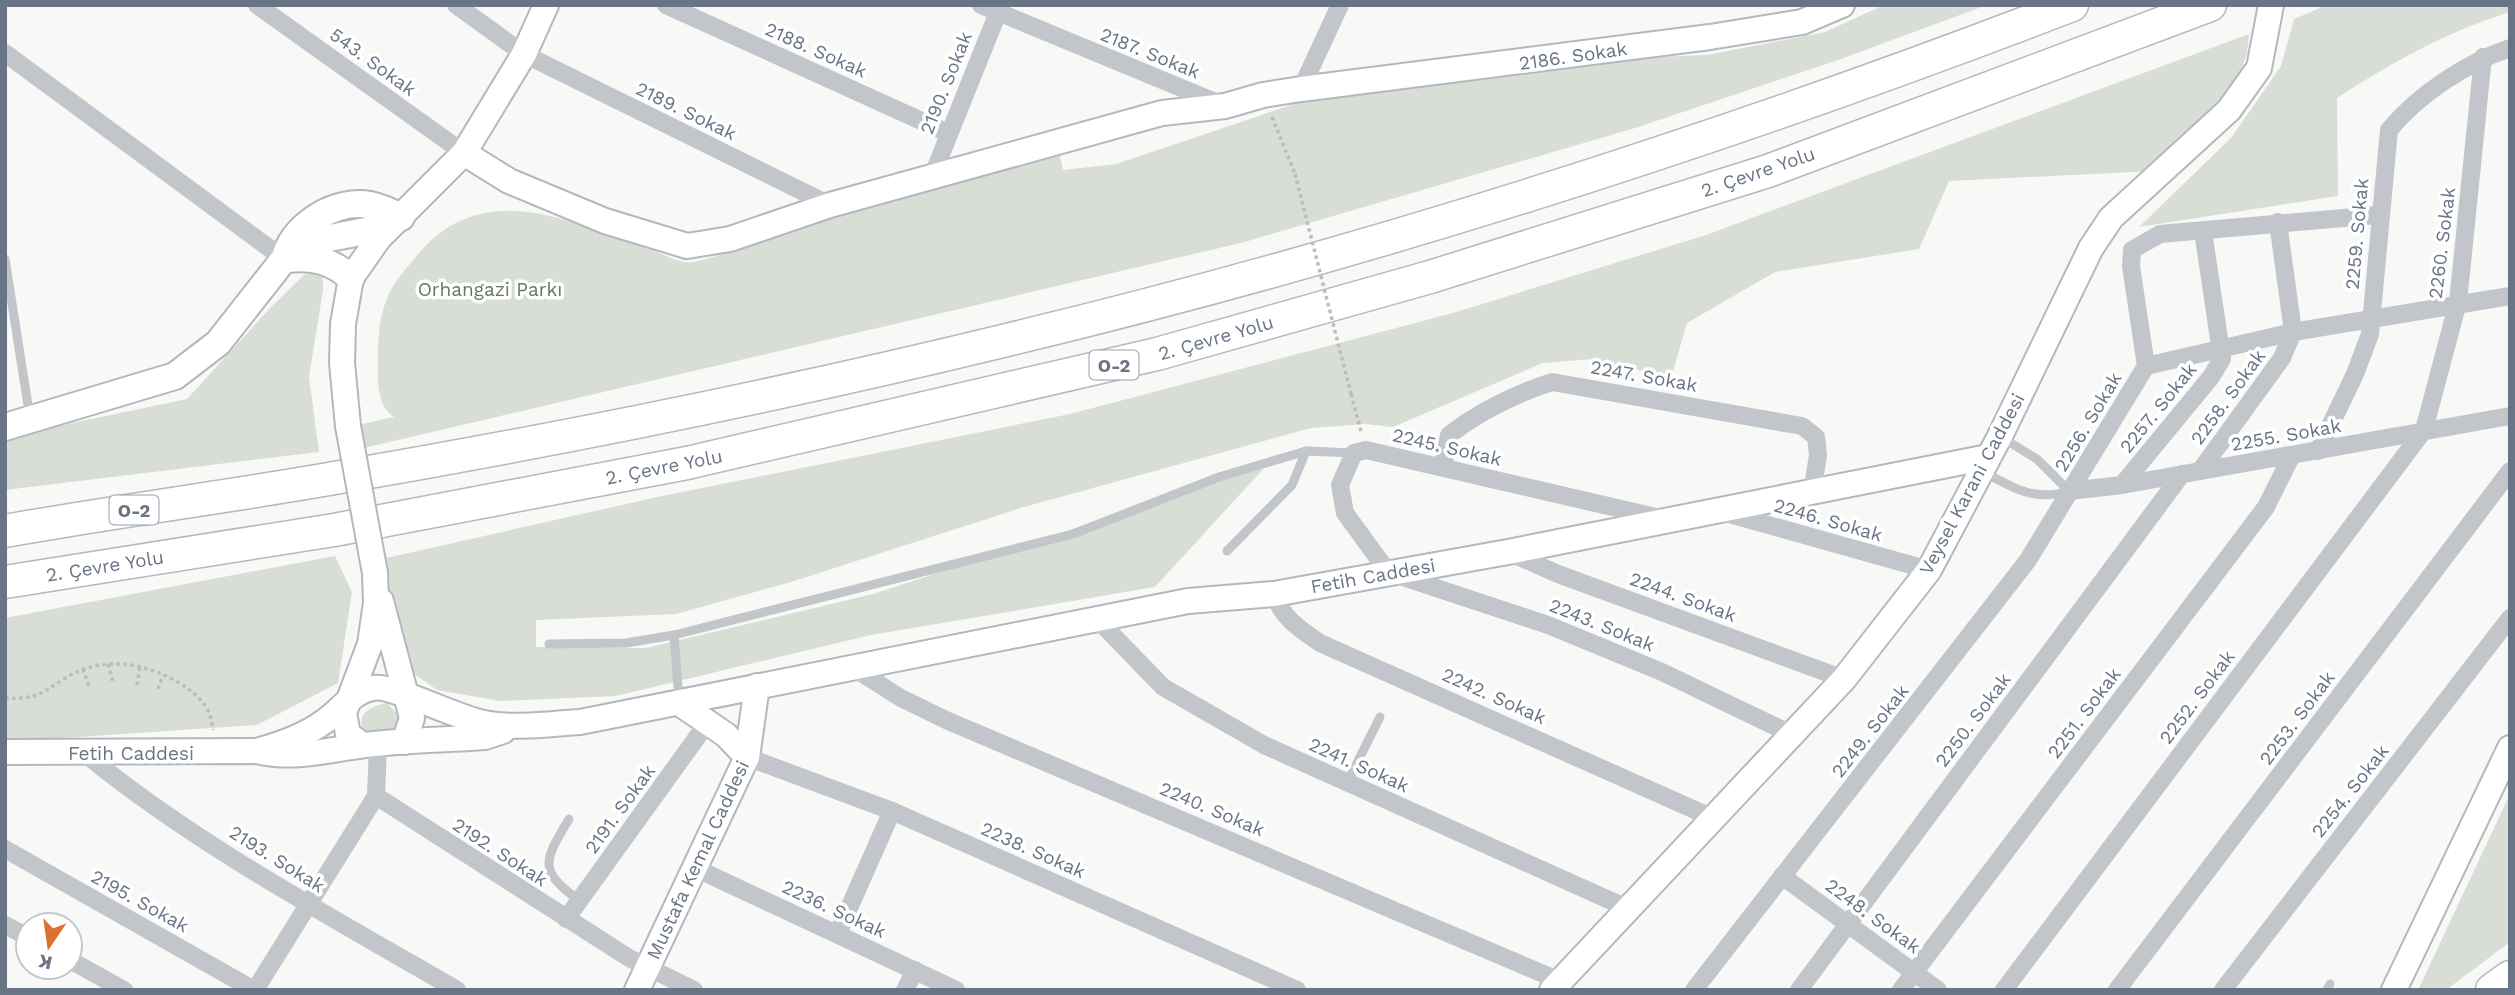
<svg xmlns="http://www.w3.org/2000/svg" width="2515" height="995" font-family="'Work Sans',sans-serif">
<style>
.green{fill:#d8ddd6}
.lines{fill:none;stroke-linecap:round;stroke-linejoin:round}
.secondary-casing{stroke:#b4b8be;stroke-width:28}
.primary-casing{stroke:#b3b7bc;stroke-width:30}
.highway-casing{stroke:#b5b8bc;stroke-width:35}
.path{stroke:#babcc0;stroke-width:3.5;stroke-dasharray:3.5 3.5;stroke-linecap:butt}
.lane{stroke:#c2c5c9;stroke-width:9}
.street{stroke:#c2c5c9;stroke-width:18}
.secondary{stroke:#fff;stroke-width:24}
.primary{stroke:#fff;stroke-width:26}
.highway{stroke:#fff;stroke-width:32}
.secondary-bridge-casing{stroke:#b4b8be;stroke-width:28;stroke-linecap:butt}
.path-bridge{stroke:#babcc0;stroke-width:3.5;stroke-dasharray:3.5 3.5;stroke-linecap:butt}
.secondary-bridge{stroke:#fff;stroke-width:24}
.labels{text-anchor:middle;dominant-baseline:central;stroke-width:7;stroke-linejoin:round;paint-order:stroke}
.shield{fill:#fff;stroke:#969eaa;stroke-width:2}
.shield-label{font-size:18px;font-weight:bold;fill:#697586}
.street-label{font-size:19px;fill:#697586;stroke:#fff}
.park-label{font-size:19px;fill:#657864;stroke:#fff}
</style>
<rect width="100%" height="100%" fill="#f8f9f6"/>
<g class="green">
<path d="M1884,5H1987L1841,59L1635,128L1241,243L364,448L362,424L394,417C374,405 378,370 378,349C380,301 390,286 420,252C485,177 572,222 649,249C661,253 682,265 694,262C738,252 782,233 825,219C903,195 980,175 1060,156L1063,170L1116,164L1297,103L1442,78L1630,58L1707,55L1825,32Z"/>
<path d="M2327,5H2510V12C2448,31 2391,63 2337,98L2338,196L2139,227L2231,138L2281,66L2294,19Z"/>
<path d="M2249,34L2247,54L2235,86L2153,171L1949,181L1919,249L1775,272L1687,323L1671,378L1593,359L1543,363L1393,427L1365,424L1311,428L1024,507L791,582L676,614L536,620V647L646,648L873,594L1266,466L1155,587L871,635L616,696L500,701L437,690L407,669L390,604L386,558L662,496L1070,414L1453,313L1706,235Z"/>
<path d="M323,270V290L309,377L319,452L5,490V437L187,399L271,307L304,275Z"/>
<path d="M335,556L352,592L338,683L257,725L5,742V618Z"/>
<path d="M387,703L398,715L397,724L387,735L366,736C354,716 367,707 387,703Z"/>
<path d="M2510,794V942L2446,990H2418Z"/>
</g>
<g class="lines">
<g class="secondary-casing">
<g id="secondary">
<path d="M464,153L509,181L605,221L687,246L730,239L830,205L1162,113L1225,106L1263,95L1301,89L1710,37L1802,22L1842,5"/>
<path d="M348,426L342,363L343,324L351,278L379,238L464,153L524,54L546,5"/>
<path d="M381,601L412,718L404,742"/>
<path d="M679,703L726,735L747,757"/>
<path d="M362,745L348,734L344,713L370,644L376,603L375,573"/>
<path d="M257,751C281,744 305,736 325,721C341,710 353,691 373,688C392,684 456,718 484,723C516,729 548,724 580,722L1188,601L1274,594L1508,552L1988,457"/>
<path d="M5,752L257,751C295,760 327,750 365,745C405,740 445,740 485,737L503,731"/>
<path d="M637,990L747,757L757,686"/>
<path d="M1552,990L1844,679L1929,570L2000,436L2091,248L2111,218L2229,110L2259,68L2271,5"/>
<path d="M2394,990L2510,748"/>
</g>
</g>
<g class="primary-casing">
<g id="primary">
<path d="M286,254C296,223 337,199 370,205C381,207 391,212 401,217"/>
<path d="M286,259C312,256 331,260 351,278"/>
<path d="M5,427L175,376L218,343L284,259L324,239L366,231L401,217"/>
</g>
</g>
<g class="highway-casing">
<g id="highway">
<path d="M5,531C111,512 218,498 323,480C553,441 781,395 1007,340C1369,253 1724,139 2072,5"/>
<path d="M5,582L334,530L687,463L1157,354L1430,277L1768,171L2210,5"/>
<path d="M2492,990L2510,977"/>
</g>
</g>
<g class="path">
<path d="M1272,117L1295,174"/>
<path d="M1351,394L1361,431"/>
<path d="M108,664L113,682"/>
<path d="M83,669L89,686"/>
<path d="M137,685L140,666"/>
<path d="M158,689L163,675"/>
<path d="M5,698C35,700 40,694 64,679C100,655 146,662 181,684C199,696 211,707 213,730"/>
</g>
<g class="lane">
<path d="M5,259L30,418"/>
<path d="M1982,471C2013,488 2035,502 2069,491L2037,459L2001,437"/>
<path d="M1227,551L1292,485L1306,451"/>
<path d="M674,635L679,700"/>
<path d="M549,644L626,643L674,635L1073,534L1219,477L1306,451L1354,453"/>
<path d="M1347,783L1380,717"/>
<path d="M569,819C544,861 537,870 580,901"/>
<path d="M2327,990L2330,984"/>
</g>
<g class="street">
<path d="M257,5L464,153"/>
<path d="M456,5L524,54L830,205"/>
<path d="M666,5L948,133"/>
<path d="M981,5L1220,104"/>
<path d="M5,53L284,259"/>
<path d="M1301,89L1340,5"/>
<path d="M932,177L1001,5"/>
<path d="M2146,366L2293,332L2510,296"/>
<path d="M2318,451L2355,374L2370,334L2389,130C2419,94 2466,63 2510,48"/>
<path d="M1443,467L1449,435C1480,411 1515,394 1552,382L1802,426L1816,437L1818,455L1812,493"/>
<path d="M2200,471L2282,358L2293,332L2278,222"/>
<path d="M2122,485L2211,377L2222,359L2203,231"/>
<path d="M2069,491L2122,485L2510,416"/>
<path d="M1722,512L1929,570"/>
<path d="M1660,518L1366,450L1354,453L1340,485L1345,513L1388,572L1548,625L1662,672L1793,735"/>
<path d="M1508,552L1558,574L1844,679"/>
<path d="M1274,594C1282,618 1300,629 1320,643L1713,818"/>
<path d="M1099,621L1163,687L1264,745L1627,908"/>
<path d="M852,667L901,698L946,720L1560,981"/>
<path d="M378,744L376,796L629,958L694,990"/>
<path d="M83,752C193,843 333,918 457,990"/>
<path d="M747,757L892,811L1297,990"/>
<path d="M5,849L254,990"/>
<path d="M693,867L956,990"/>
<path d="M1782,876L1938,990"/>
<path d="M566,919L708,722"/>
<path d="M5,925L28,937"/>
<path d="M838,933L892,811"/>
<path d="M70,960L124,990"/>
<path d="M255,990L376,796"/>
<path d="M905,990L915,970"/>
<path d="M1694,990L2028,560L2146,366L2131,266L2132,250L2160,234L2378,215"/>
<path d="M1799,990L2182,474"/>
<path d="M1901,990L2266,507L2292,455"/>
<path d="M2004,990L2424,430L2458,302L2483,57"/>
<path d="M2117,990L2510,471"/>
<path d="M2223,990L2510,618"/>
</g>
<use href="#secondary" class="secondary"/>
<use href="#primary" class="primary"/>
<use href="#highway" class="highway"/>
<g class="secondary-bridge-casing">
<path id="secondary-bridge" d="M348,426L375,573"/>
</g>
<path class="path-bridge" d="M1295,174L1351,394"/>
<use href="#secondary-bridge" class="secondary-bridge"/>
</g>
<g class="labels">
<g class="shield">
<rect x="1089.5" y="350.5" width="49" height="29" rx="5"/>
<rect x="109.5" y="495.5" width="49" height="29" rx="5"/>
</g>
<g class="shield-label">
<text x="1114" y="365">O-2</text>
<text x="134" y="510">O-2</text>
</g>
<g class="street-label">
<text transform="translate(816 50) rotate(24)">2188. Sokak</text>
<text transform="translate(1150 53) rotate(22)">2187. Sokak</text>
<text transform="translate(1573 56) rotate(-8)">2186. Sokak</text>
<text transform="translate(373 62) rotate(36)">543. Sokak</text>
<text transform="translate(946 83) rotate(-68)">2190. Sokak</text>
<text transform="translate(686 111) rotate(26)">2189. Sokak</text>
<text transform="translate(1758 172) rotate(-19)">2. Çevre Yolu</text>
<text transform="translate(2357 234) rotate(-85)">2259. Sokak</text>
<text transform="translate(2442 243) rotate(-83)">2260. Sokak</text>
<text transform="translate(1216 338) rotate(-16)">2. Çevre Yolu</text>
<text transform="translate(1644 376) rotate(10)">2247. Sokak</text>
<text transform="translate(2228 397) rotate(-54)">2258. Sokak</text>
<text transform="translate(2158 408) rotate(-51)">2257. Sokak</text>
<text transform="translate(2088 422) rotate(-59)">2256. Sokak</text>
<text transform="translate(2286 435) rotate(-10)">2255. Sokak</text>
<text transform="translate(1447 447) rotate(13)">2245. Sokak</text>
<text transform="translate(664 467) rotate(-11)">2. Çevre Yolu</text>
<text transform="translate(1972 484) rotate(-62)">Veysel Karani Caddesi</text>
<text transform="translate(1828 520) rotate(16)">2246. Sokak</text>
<text transform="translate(105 566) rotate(-9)">2. Çevre Yolu</text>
<text transform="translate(1373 576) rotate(-10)">Fetih Caddesi</text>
<text transform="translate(1683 597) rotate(20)">2244. Sokak</text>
<text transform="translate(1602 625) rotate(22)">2243. Sokak</text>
<text transform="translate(1494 696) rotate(24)">2242. Sokak</text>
<text transform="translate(2197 697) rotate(-53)">2252. Sokak</text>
<text transform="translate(2084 713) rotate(-53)">2251. Sokak</text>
<text transform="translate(2297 718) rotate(-53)">2253. Sokak</text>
<text transform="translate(1973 720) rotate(-53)">2250. Sokak</text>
<text transform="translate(1870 731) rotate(-52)">2249. Sokak</text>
<text x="131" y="753">Fetih Caddesi</text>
<text transform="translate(1359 765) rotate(24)">2241. Sokak</text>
<text transform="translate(2350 791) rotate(-52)">2254. Sokak</text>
<text transform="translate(620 809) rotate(-54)">2191. Sokak</text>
<text transform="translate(1212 809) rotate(23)">2240. Sokak</text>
<text transform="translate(1033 850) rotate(24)">2238. Sokak</text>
<text transform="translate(500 852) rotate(33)">2192. Sokak</text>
<text transform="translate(277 859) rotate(32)">2193. Sokak</text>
<text transform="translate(698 860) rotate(-65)">Mustafa Kemal Caddesi</text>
<text transform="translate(140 901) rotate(29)">2195. Sokak</text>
<text transform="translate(834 909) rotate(25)">2236. Sokak</text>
<text transform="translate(1873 916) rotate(36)">2248. Sokak</text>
</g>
<g class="park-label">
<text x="490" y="289">Orhangazi Parkı</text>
</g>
</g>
<rect width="2515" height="995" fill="none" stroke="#697586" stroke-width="14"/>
<g transform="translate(49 946) rotate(193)"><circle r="33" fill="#ffffff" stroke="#c3c8cf" stroke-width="2"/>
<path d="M0-5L12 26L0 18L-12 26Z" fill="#dc7133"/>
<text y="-10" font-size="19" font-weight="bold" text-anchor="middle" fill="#697586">K</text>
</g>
</svg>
